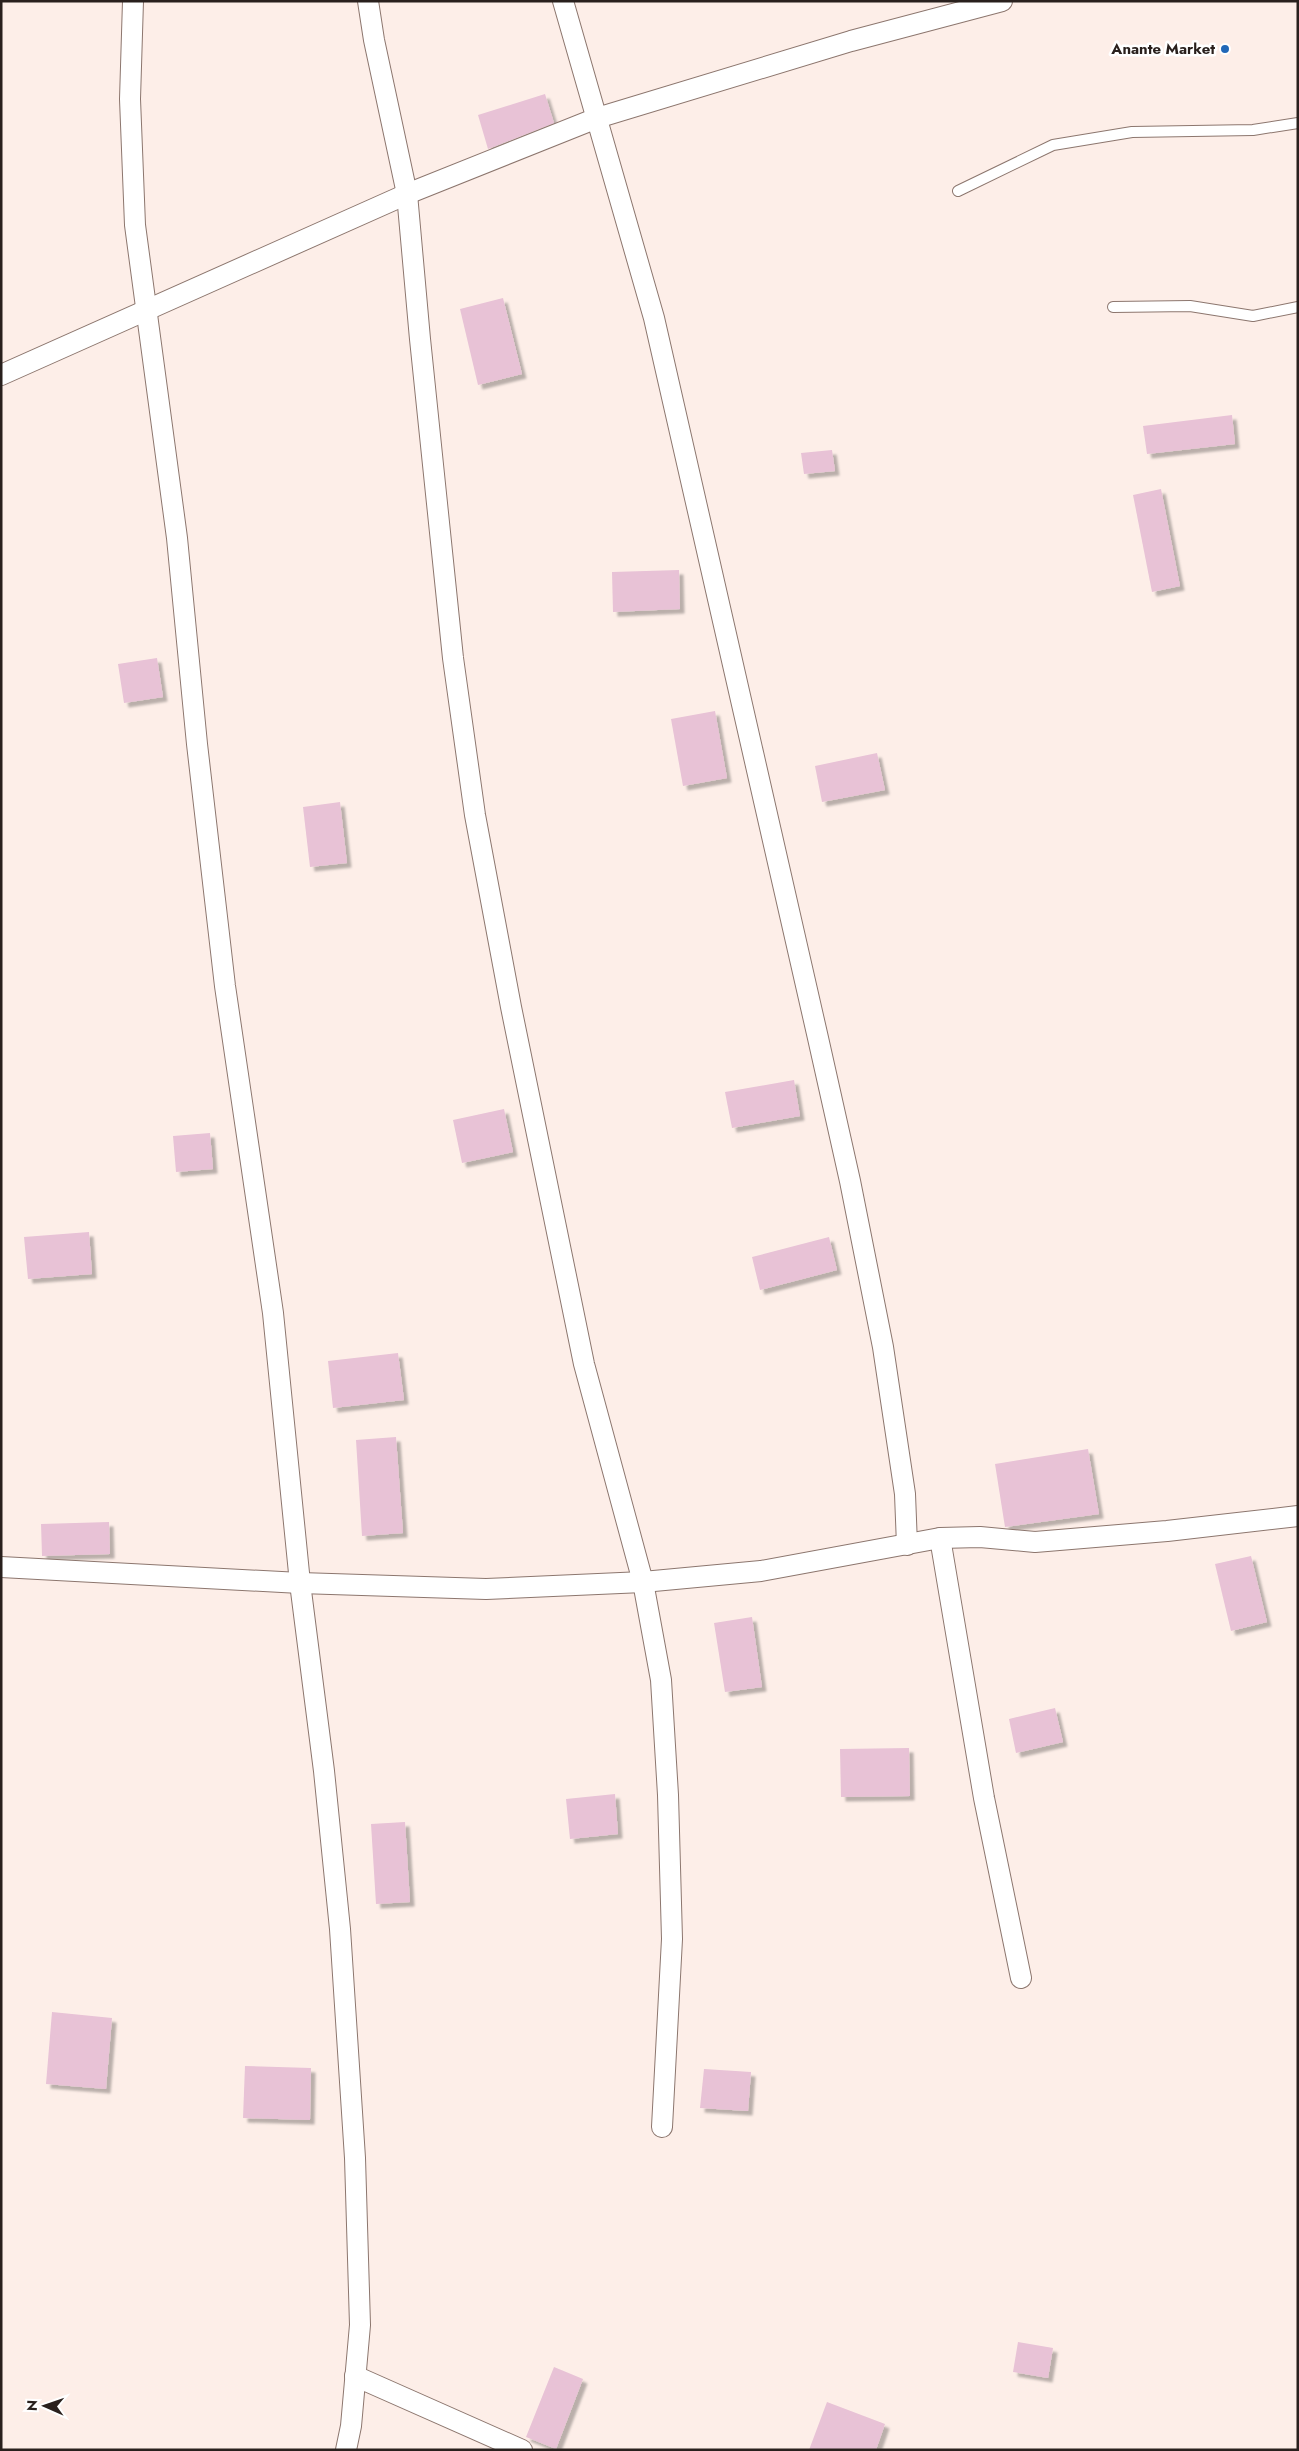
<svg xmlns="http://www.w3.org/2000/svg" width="1299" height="2451" font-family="Jost,sans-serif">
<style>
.building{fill:#e8c2d6;filter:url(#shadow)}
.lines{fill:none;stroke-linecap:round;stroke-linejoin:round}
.service-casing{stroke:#8c766e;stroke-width:12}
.minor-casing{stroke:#8c766e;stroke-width:22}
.service{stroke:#fff;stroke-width:10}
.minor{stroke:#fff;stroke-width:20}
.poi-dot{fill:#2167b7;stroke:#fff;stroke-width:2}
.labels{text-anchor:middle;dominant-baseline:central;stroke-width:5;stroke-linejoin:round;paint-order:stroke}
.poi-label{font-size:15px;font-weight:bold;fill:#29201d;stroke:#fff;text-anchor:end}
</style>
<defs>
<filter id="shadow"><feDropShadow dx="4.5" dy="4.5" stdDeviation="1" flood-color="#0004"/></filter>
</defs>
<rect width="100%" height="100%" fill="#fdeee8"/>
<g class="building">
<path d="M545,94L554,123L488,149L478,115Z"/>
<path d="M503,298L522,374L478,385L460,309Z"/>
<path d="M1232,415L1235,444L1147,454L1143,426Z"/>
<path d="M832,450L835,471L804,474L801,453Z"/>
<path d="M1161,489L1180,586L1152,592L1133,495Z"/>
<path d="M679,570L680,609L613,612L612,572Z"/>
<path d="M157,658L163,697L124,703L118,664Z"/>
<path d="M715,711L727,778L683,786L671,719Z"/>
<path d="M877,753L885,790L822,802L815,766Z"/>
<path d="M340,802L347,863L310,867L303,807Z"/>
<path d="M794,1080L800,1116L732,1128L725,1092Z"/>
<path d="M504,1109L513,1152L462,1163L453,1120Z"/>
<path d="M210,1133L213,1169L176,1172L173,1136Z"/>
<path d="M89,1232L92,1274L28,1279L24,1237Z"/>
<path d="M829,1237L837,1270L760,1290L752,1257Z"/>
<path d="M398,1353L404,1400L333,1408L328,1361Z"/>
<path d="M396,1437L403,1533L362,1536L356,1440Z"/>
<path d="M1088,1449L1099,1514L1005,1527L995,1464Z"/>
<path d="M109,1522L110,1554L42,1556L41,1524Z"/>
<path d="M1251,1556L1267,1622L1231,1631L1215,1564Z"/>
<path d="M752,1617L762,1687L725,1692L714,1623Z"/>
<path d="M1055,1708L1063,1742L1016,1753L1009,1719Z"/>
<path d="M909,1748L910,1796L841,1797L840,1749Z"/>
<path d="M615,1794L618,1834L570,1839L566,1799Z"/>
<path d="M405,1822L410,1902L376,1904L371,1824Z"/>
<path d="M52,2012L112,2018L106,2089L46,2084Z"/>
<path d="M245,2066L311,2068L310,2120L243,2118Z"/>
<path d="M704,2069L751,2072L748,2111L700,2108Z"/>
<path d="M1018,2342L1053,2348L1048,2378L1013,2372Z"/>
<path d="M554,2367L583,2379L556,2449L526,2437Z"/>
<path d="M827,2402L885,2424L876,2450H809Z"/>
</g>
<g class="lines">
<g class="service-casing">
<g id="service">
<path d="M958,191L1053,145L1132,132L1253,130L1298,123"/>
<path d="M1113,307L1190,306L1253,316L1298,307"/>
</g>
</g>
<g class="minor-casing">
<g id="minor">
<path d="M133,1L130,99L135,225L177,538L197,744L225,986L273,1313L300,1583L324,1771L340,1929L355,2158L360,2325L351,2426L346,2450"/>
<path d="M368,1L374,40L407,194L420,339L453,658L475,815L511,1007L584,1364L643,1582L661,1680L668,1795L672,1939L662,2127"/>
<path d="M563,1L654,318L818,1038L850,1181L883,1347L905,1494L907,1545"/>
<path d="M1,375L407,194L597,118L851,41L1002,1"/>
<path d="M940,1538L984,1798L1021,1978"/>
<path d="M1,1567L300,1583L486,1589L643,1582L761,1571L940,1538L980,1537L1035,1542L1167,1531L1298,1516"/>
<path d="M355,2376L522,2450"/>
</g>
</g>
<use href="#service" class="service"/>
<use href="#minor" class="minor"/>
</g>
<circle class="poi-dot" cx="1225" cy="49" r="5"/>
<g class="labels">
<g class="poi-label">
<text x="1215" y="49">Anante Market</text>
</g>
</g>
<rect width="1299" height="2451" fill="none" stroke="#29201d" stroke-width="5"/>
<g transform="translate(45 2406) rotate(272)" stroke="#ffffff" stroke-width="4" paint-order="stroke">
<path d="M0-4L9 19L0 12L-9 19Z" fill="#29201d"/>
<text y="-8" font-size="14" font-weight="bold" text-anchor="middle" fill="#29201d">N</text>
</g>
</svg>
